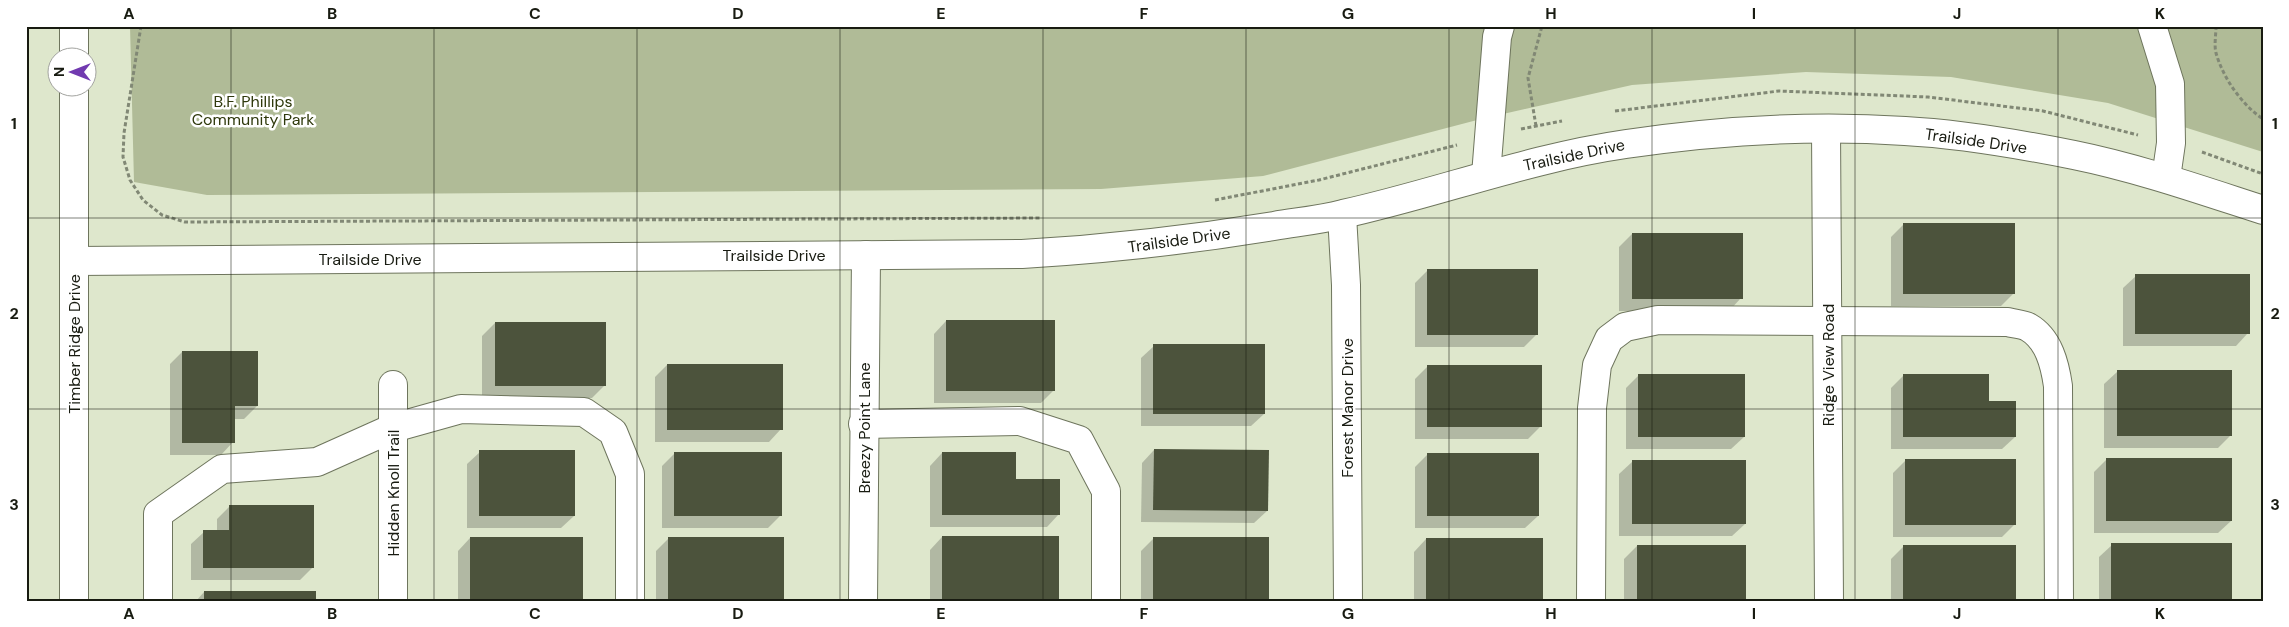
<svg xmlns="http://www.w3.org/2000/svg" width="2289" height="627" font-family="'DM Sans',sans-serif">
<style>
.green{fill:#b0bb97}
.shadow{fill:#0003}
.building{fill:#4c533c}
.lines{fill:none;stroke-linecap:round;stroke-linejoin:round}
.minor-casing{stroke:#6e755d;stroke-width:30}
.path{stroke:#818875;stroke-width:3;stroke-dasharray:4 2.5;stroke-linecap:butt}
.minor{stroke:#fff;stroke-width:28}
.grid{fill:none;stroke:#181b11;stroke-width:1;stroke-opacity:0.55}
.labels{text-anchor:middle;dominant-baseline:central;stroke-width:5;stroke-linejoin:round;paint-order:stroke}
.park-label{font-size:16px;fill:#2f390c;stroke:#fff}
.street-label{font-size:16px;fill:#181b11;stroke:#fff}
.neatline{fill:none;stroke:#181b11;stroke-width:2}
.grid-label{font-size:16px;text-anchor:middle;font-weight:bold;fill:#181b11}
</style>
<rect width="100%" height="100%" fill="#dee7cc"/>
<path class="green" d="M130,26H2263V152L2108,103L1951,77L1806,72L1632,85L1481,119L1263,176L1101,189L207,195L134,182Z"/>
<g class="shadow">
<path d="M1904,224L2014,293L2001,306H1891V237Z"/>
<path d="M1632,234L1741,298L1729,311H1619V247Z"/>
<path d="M1428,270L1536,335L1524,347H1415V283Z"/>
<path d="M2136,276L2248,333L2236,346H2123V288Z"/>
<path d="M946,321L1054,390L1041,403H934V334Z"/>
<path d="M495,323L605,385L592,398H482V336Z"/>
<path d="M1154,346L1264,414L1251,426H1141V358Z"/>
<path d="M182,352L257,406L244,419H233V442L221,455H170V364Z"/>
<path d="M667,365L781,429L769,442H655V377Z"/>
<path d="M1428,366L1540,427L1528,439H1415V379Z"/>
<path d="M2117,372L2231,435L2218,448H2104V384Z"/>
<path d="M1639,375L1744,437L1731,449H1626V388Z"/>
<path d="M1904,375L2015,437L2002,449H1891V388Z"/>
<path d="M1154,450L1267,511L1254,523L1141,522L1142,463Z"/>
<path d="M480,452L574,516L561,528H467V464Z"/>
<path d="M675,453L780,516L768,528H662V466Z"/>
<path d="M942,453L1015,480L1059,514L1047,527H930V466Z"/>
<path d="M1428,454L1538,516L1525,528H1415V467Z"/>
<path d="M2107,459L2231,521L2218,533H2094V472Z"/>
<path d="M1905,461L2015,524L2002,537H1893V473Z"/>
<path d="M1632,462L1745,524L1732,536H1619V474Z"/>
<path d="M230,506L313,567L300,580H191V544L204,532H217V519Z"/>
<path d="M942,537L1058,601H930V550Z"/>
<path d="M470,538L582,601H458V551Z"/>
<path d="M669,538L783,601H656V551Z"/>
<path d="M1154,538L1268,600L1141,601V551Z"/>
<path d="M1426,539L1541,601H1414V552Z"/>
<path d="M2112,545L2231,601H2099V557Z"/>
<path d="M1637,546L1745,601H1624V559Z"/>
<path d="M1904,546L2015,601H1891V559Z"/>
<path d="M204,592L315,601H196Z"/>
</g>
<g class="building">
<rect x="1903" y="223" width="112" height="71"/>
<rect x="1632" y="233" width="111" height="66"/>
<rect x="1427" y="269" width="111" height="66"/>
<rect x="2135" y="274" width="115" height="60"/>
<rect x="946" y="320" width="109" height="71"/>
<rect x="495" y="322" width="111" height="64"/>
<rect x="1153" y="344" width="112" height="70"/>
<path d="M182,351H258V406H235V443H182Z"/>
<rect x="667" y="364" width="116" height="66"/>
<rect x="1427" y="365" width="115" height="62"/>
<rect x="2117" y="370" width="115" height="66"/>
<rect x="1638" y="374" width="107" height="63"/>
<path d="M1903,374H1989V401H2016V437H1903Z"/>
<path d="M1154,449L1269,450L1268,511L1153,510Z"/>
<rect x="479" y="450" width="96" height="66"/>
<rect x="674" y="452" width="108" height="64"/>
<path d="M942,452H1016V479H1060V515H942Z"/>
<rect x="1427" y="453" width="112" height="63"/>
<rect x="2106" y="458" width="126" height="63"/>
<rect x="1905" y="459" width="111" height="66"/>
<rect x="1632" y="460" width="114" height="64"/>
<path d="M229,505H314V568H203V530H229Z"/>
<rect x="942" y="536" width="117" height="65"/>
<rect x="470" y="537" width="113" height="64"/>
<rect x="668" y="537" width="116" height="64"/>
<rect x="1153" y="537" width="116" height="63"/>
<rect x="1426" y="538" width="117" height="63"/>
<rect x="2111" y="543" width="121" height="58"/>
<rect x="1637" y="545" width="109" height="56"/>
<rect x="1903" y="545" width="113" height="56"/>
<rect x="204" y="591" width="112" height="10"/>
</g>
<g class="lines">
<g class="minor-casing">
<g id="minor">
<path d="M74,26V58"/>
<path d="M2152,26L2170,84L2171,143L2166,178"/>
<path d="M74,88V601"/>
<path d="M1826,129L1829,601"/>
<path d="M1486,175L1497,37L1500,26"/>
<path d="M1342,215L1346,285L1348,601"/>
<path d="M74,261L1022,254C1108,249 1189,240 1274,226C1297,222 1320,220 1343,214C1438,193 1529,158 1626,144C1715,131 1815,125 1905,131C1961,134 2019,144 2074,155C2138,168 2201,190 2263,210"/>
<path d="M393,385V601"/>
<path d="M863,424L1020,421L1079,440L1106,491V601"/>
<path d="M158,601V514L222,469L317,462L393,428L461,409L584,412L613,432L630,474V601"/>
<path d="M863,601L866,255"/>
<path d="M1591,601L1592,408L1597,365L1609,339L1625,327L1658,320L2008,322C2014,324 2022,324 2028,327C2049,339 2055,365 2058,386L2059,601"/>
</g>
</g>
<g class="path">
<path d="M141,26L124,133L123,157L130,180L143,200L162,215L185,222L1042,218"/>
<path d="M2216,26C2216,35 2214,45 2216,53C2223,78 2242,105 2263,119"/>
<path d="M1615,111L1779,91L1928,97L2043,111L2138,135"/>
<path d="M1536,126L1528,78L1542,26"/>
<path d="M1521,129L1562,121"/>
<path d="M2202,152L2263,174"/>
<path d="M1215,200L1319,180L1457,145"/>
</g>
<use href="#minor" class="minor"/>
</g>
<path class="grid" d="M231,26V601M434,26V601M637,26V601M840,26V601M1043,26V601M1246,26V601M1449,26V601M1652,26V601M1855,26V601M2058,26V601M26,218H2263M26,409H2263"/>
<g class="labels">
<g class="park-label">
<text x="253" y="101">B.F. Phillips<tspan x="253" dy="18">Community Park</tspan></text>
</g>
<g class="street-label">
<text transform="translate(1976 141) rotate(8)">Trailside Drive</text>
<text transform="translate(1574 155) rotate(-12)">Trailside Drive</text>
<text transform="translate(1179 240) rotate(-8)">Trailside Drive</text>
<text x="774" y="255">Trailside Drive</text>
<text x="370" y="259">Trailside Drive</text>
<text transform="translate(74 344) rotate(-90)">Timber Ridge Drive</text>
<text transform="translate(1828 365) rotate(-90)">Ridge View Road</text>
<text transform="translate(1347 408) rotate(-90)">Forest Manor Drive</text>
<text transform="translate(864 428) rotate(-90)">Breezy Point Lane</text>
<text transform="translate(393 493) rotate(-90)">Hidden Knoll Trail</text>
</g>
</g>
<rect width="2289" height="627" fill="none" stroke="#ffffff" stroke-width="55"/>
<g transform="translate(72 72) rotate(270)"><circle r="24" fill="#ffffff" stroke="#a3a4a0"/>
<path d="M0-4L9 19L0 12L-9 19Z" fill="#713ab0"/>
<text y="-8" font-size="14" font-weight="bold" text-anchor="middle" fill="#181b11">N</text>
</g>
<rect x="28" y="28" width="2234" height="572" class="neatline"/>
<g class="grid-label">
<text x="129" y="19">A</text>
<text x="332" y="19">B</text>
<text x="535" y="19">C</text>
<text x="738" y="19">D</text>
<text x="941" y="19">E</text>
<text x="1144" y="19">F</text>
<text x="1348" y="19">G</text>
<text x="1551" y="19">H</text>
<text x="1754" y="19">I</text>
<text x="1957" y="19">J</text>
<text x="2160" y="19">K</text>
<text x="14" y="129">1</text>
<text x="2275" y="129">1</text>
<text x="14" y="319">2</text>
<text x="2275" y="319">2</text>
<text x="14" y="510">3</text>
<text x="2275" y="510">3</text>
<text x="129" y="619">A</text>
<text x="332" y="619">B</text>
<text x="535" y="619">C</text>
<text x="738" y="619">D</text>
<text x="941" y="619">E</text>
<text x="1144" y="619">F</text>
<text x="1348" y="619">G</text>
<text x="1551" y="619">H</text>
<text x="1754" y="619">I</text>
<text x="1957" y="619">J</text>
<text x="2160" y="619">K</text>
</g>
</svg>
